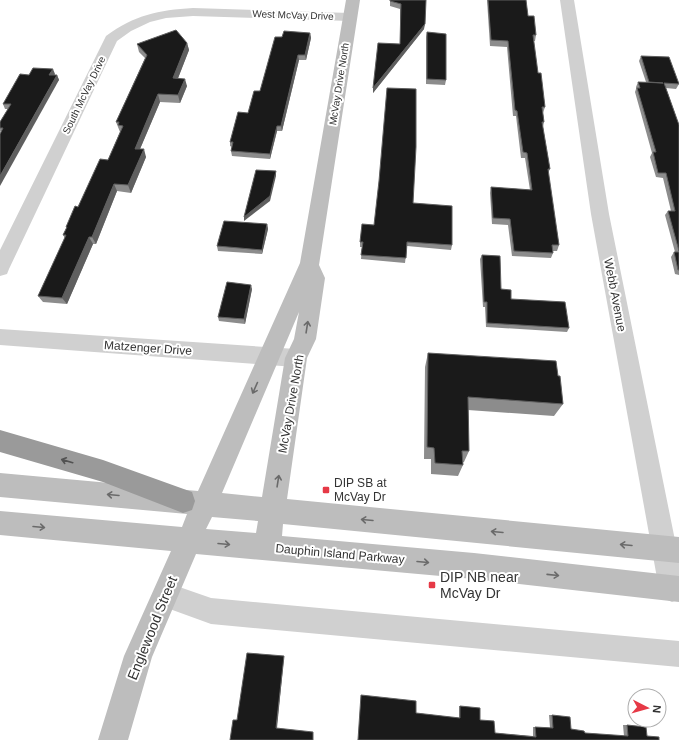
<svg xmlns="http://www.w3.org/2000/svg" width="679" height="740" font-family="Helvetica,sans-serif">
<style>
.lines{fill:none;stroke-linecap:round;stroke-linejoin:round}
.street{fill:#d0d0d0;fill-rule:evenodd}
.secondary{fill:#bdbdbd;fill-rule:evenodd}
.highway{fill:#9a9a9a;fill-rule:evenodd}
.wall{fill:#8c8c8c}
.shaded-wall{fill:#5f5f5f}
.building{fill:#1a1a1a;stroke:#5f5f5f}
.oneway{stroke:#6a6a6a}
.oneway2{stroke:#525252}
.poi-dot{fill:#e63946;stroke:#fff;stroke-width:1.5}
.labels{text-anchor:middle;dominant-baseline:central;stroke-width:4;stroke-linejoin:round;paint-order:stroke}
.far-street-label{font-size:10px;fill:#333;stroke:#fff}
.street-label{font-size:12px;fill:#333;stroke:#fff}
.poi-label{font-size:12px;fill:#333;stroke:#fff;text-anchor:start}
.near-poi-label{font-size:14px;fill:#333;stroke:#fff;text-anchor:start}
.near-street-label{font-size:14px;fill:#333;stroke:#fff}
</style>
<rect width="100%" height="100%" fill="#fff"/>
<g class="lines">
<g class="street">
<path d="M560,0H574L609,214L679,560V599L672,602L663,598L659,589L591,214Z"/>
<path d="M193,8L350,13L355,14L357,17L355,20L350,21L193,16L166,18L150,22L131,31L117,41L9,269L7,274L0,276V250L106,36C135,15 158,10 193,8Z"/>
<path d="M0,329L296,349L303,352L306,358L303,364L296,367L0,345Z"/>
<path d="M165,582L211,598L679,641V667L211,624L156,604L152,595L156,586Z"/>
</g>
<path class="secondary" d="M346,0H360L319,265L325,278L316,339L307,358L287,499L679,537V563L283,524L282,536L474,553L679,576V602L474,579L196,554L152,657L128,740H98L124,656L171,551L0,535V511L182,527L187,514L0,497V473L198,491L300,263ZM299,312L294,339L285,358L262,497L222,493ZM212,517L258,521L256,533L206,529Z"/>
<path class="highway" d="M0,430L103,460L192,492L195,501L192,510L183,513L103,482L0,452Z"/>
</g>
<g class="wall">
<path d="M390,0H426L424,29L373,93V88L400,44V9L390,6Z"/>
<path d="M487,0H526L528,16L536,35L535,41H533L538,73L545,107L543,113L544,122L543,127L550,169L548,173L559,245L557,251H553V253L551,258L512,256L508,225L492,224L490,193L491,187L530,190L525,158H521L516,116H513L507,47L490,46Z"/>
<path d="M427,32L446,80L445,85L426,84V37Z"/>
<path d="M310,33L311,38L306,60H299L282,131H277L270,159L232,156L231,151L232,147L230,146V142L248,113L260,91L282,37Z"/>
<path d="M187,43L189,50L178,78L187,86L180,103L160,102L140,149L146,157L131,193L117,191L96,244H93L67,304L43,302L38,296L65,238L63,235L66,229V227L108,160L120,132L116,122L145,58L139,52L137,44Z"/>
<path d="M641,56L679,84L676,89L666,88L679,125V275L675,274L671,257L674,252H675L665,215L668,211H671L663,178L656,177L650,157L652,153L635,92L636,89V87L638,82H646L639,61Z"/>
<path d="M55,74L54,75H57L59,80L0,132V122L8,109H5L3,104Z"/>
<path d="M413,203L452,245L451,250L407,246L405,263L361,259L362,247H360V242L374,225Z"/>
<path d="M267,224L268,229L262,254L218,251L217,246Z"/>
<path d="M482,255L501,289L511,299L569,328L567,332L486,327L485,307H483L480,259Z"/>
<path d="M252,289L245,324L219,321L218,317Z"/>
<path d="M428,353L558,376L563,404L554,416L468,410L469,451L464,462H463V465L458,476L431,474V459H424L425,367Z"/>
<path d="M459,706H460L480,720L495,733L533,736V727L550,728L549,715H552L571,729L585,733L624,736L623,725H627L647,736L357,740L416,713L459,718Z"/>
</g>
<g class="shaded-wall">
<path d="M425,24L424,29L373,93V88Z"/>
<path d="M310,33L311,38L306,60L305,55Z"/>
<path d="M187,43L189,50L175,86L173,78Z"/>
<path d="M298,55L299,60L282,131L281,126Z"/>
<path d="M53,69L55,74L52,80L49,75Z"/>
<path d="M57,75L59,80L0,186V176Z"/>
<path d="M185,79L187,86L180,103L178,95Z"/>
<path d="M158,94L160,102L137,156L135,149Z"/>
<path d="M277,126V131L270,159V154Z"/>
<path d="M144,149L146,157L131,193L128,185Z"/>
<path d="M276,171V176L270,201L244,221V217Z"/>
<path d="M114,184L117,191L96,244L92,237Z"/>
<path d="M267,224L268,229L262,254V250Z"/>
<path d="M89,237L93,244L67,304L62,298Z"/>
<path d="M251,285L252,289L245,324L244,319Z"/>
<path d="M284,656V657L277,728H276Z"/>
</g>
<g class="building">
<path d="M390,0H426L425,24L373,88L378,43L400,44L401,4L390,1Z"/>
<path d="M488,0H526L528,16H534L536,35H533L538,73H541L545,107H542L544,122H542L550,169H548L559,245H552L553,253L514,251L510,219L493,218L491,187L532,190L527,153L523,152L517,111L515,110L508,41L491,40Z"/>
<path d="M176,30L187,43L173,78L185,79L178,95L158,94L135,149H144L128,185L114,184L92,237H89L62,298L38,296L66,235H63L67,227H66L75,206L78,207L100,159L108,160L123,126L118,125L119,122H116L147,55L137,44Z"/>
<path d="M284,31L310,33L305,55H298L281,126H277L270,154L231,151L233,142H230L238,112L248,113L254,91H260L275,37H282Z"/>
<path d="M427,32L446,34V80L427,79Z"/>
<path d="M641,56L669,57L679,84L664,83L679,125V251L668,211H675L666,173H658L653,152H656L637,88H640L638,82L663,83L649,82Z"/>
<path d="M33,68L53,69L49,75H57L0,176V134L3,128H0V122L11,104H3L20,74L29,75Z"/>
<path d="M387,88L416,89V147L413,203L452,206V245L407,242L406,258L361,255L363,242H360L362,224L374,225L379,181Z"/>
<path d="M256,170L276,171L270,196L244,217Z"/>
<path d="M224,221L267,224L262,250L217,246Z"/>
<path d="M674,252H679V270H678Z"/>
<path d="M482,255L500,256L501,289L511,290V299L565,302L569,328L487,323V302H484Z"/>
<path d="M227,282L251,285L244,319L218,317Z"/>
<path d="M428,353L556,361L558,376H560L563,404L468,397L469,451H462L463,465L435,463L434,448L427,447Z"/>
<path d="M247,653L284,656L276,728L313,732V740H230L233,720H237Z"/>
<path d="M361,695L416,701V713L460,718V706L480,708V720L494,721L495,733L536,737L535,727L553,728L552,715L570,717L571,729L584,731L585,733L628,736L627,725L646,727L647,736L659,737V740H358Z"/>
</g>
<defs><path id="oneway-shaft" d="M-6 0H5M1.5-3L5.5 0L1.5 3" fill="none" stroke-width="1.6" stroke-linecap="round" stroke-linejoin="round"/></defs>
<g class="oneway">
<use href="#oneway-shaft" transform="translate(307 327) rotate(-81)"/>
<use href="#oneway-shaft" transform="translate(255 388) rotate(114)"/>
<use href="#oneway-shaft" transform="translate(278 481) rotate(-81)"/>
<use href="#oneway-shaft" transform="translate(113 495) rotate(-175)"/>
<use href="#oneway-shaft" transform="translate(367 520) rotate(-175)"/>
<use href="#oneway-shaft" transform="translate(39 527) rotate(5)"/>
<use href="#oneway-shaft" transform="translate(497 532) rotate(-175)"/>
<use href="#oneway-shaft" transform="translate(224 544) rotate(5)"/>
<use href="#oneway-shaft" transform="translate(626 545) rotate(-175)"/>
<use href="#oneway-shaft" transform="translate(423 562) rotate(5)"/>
<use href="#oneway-shaft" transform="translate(553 575) rotate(6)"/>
</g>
<use class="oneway2" href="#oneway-shaft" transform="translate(67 461) rotate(-164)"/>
<g class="poi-dot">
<rect x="322" y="486" width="8" height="8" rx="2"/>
<rect x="428" y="581" width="8" height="8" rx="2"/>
</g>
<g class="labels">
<g class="far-street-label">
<text transform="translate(293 15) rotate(2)">West McVay Drive</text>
<text transform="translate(339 84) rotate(-81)">McVay Drive North</text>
<text transform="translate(84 95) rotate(-64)">South McVay Drive</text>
</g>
<g class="street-label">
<text transform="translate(615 295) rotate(79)">Webb Avenue</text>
<text transform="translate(148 348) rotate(4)">Matzenger Drive</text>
<text transform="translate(291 404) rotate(-80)">McVay Drive North</text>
<text transform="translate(340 554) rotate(5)">Dauphin Island Parkway</text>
</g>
<g class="poi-label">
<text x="334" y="483">DIP SB at<tspan x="334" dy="14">McVay Dr</tspan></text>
</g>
<g class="near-poi-label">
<text x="440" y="577">DIP NB near<tspan x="440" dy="16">McVay Dr</tspan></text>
</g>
<g class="near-street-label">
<text transform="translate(152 628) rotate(-68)">Englewood Street</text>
</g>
</g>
<g transform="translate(647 708) rotate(96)"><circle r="19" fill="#ffffff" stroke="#adadad"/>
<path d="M0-3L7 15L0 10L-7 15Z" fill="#e63946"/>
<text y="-6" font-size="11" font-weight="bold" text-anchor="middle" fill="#333333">N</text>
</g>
</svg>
